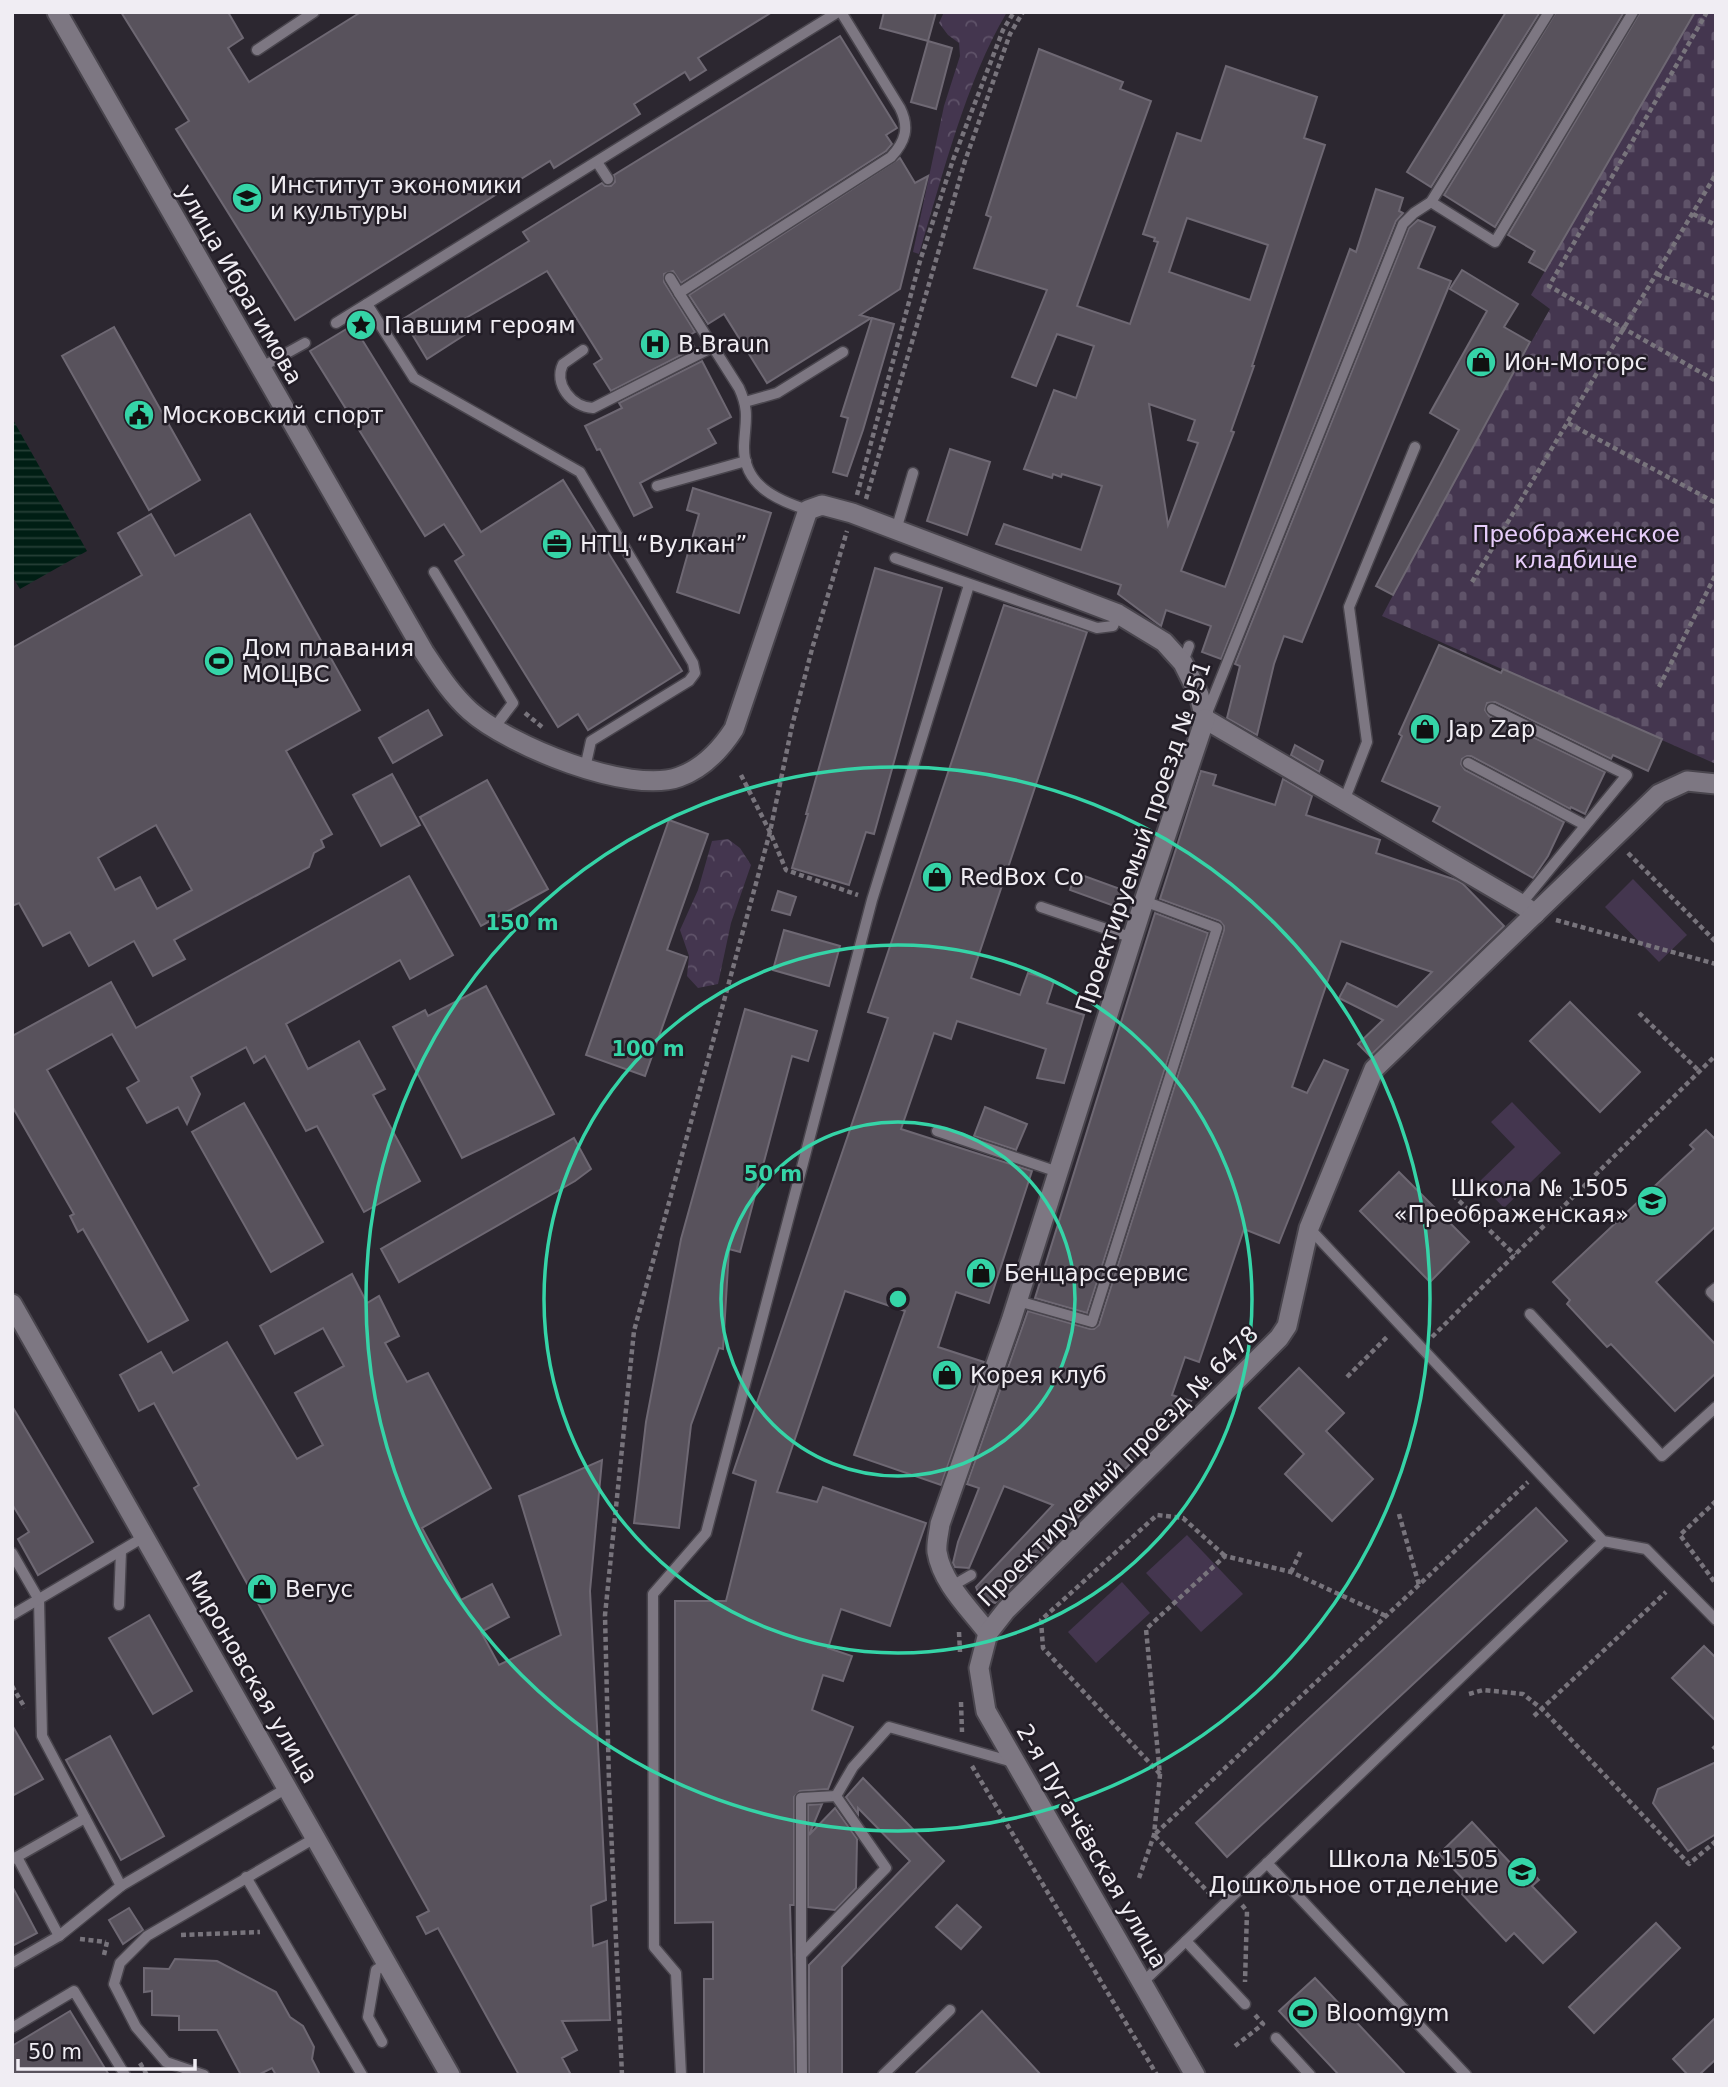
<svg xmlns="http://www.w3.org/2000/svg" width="1728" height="2087" font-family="'DejaVu Sans',sans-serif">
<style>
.forest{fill:url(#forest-crowns)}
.cemetery{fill:url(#cemetery-stones)}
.green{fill:#44364f}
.water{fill:url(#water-rules)}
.building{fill:#58525c;stroke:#6e6873;stroke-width:2;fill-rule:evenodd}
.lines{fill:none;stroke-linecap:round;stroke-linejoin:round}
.lane-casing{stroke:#49454d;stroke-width:13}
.street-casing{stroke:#49454d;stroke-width:23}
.path{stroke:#78747c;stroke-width:4.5;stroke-dasharray:5 3.5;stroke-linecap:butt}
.lane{stroke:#7d7782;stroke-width:10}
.street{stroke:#7d7782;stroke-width:19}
.ring{fill:none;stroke:#35d4a7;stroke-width:3.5}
.labels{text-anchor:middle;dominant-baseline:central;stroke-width:5;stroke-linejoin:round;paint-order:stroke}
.poi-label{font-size:23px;fill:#f0edf3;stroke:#221d26;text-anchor:start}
.street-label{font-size:23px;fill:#f0edf3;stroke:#221d26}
.park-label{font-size:23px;fill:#e7cdfb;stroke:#221d26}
.centre{fill:#35d4a7;stroke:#221d26;stroke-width:3.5}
.ring-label{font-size:21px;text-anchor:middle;font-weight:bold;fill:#35d4a7;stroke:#221d26;stroke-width:5;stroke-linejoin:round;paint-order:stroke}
</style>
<defs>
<pattern id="forest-crowns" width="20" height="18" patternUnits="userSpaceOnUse" patternTransform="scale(1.75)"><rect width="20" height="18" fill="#44364f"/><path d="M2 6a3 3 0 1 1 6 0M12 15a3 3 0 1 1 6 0" fill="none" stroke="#5f5369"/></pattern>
<pattern id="cemetery-stones" width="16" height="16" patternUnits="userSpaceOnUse" patternTransform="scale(1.75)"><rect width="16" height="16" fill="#44364f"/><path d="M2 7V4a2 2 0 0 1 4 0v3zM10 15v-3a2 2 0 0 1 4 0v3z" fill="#5f5369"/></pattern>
<pattern id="water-rules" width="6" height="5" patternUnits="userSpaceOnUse" patternTransform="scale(1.75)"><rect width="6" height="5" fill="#001e14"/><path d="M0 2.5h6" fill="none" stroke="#263f37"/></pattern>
</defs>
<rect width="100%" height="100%" fill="#2c2730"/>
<g class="forest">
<path d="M944,12H1007C966,81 942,177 919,254L913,252L944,106L960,56L959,43L948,35L939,23Z"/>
<path d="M728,839L740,848L751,865L731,923L718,984L698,988L687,976L689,956L680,930L698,890L712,841Z"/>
</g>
<path class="cemetery" d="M1695,12H1716V764L1382,616L1462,464L1550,309L1531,295Z"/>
<g class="green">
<path d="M1633,879L1687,935L1659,962L1605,907Z"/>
<path d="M1512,1102L1561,1153L1504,1208L1479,1182L1515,1147L1491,1122Z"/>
<path d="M1187,1535L1243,1594L1201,1632L1146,1573Z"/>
<path d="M1122,1582L1150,1613L1096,1663L1068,1632Z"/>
</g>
<path class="water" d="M12,418L87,551L20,589L12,576Z"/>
<g class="building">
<path d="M121,12H228L243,38L228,48L249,82L361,12H772L698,58L706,70L690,80L685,72L634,104L640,114L554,168L550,161L295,320L176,129L189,121Z"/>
<path d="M884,12H936L928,41L880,28Z"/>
<path d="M1506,12H1540L1431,187L1407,172Z"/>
<path d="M1556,12H1624L1495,227L1444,195Z"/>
<path d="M1640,12H1695L1545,271L1529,262L1535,251L1508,235Z"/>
<path d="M840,36L897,128L886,135L892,144L886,151L681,283L673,271L664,274V282L695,332L688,336L695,348L611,391L594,364L602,359L547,271L459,322L466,334L427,359L403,319L529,241L523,232L602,183L605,186H611L615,182L614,175Z"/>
<path d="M928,41L952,48L936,109L911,102Z"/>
<path d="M1039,49L1123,82L1120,89L1151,101L1077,306L1130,324L1158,242L1154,241L1155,238L1143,234L1177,133L1201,141L1226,66L1317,97L1304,138L1325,145L1252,366H1254L1231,431L1234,432L1181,571L1225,587L1350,249L1356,252L1376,189L1403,198L1399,211L1403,213L1396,221L1221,659L1202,652L1211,626L1166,610L1161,626L1118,594L1121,585L996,544L1004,524L1081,550L1102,486L1062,474L1061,477L1053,474L1052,478L1024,469L1054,390L1076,398L1094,346L1057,334L1036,386L1012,377L1047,290L974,268L991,217L986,215ZM1187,218L1268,245L1250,300L1169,272ZM1149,404L1195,420L1188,440L1198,443L1168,525Z"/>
<path d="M900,158L915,183L928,176L900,289L860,315L871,318L767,383L724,314L708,324L689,295Z"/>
<path d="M1418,220L1435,227L1418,268L1451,281L1302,642L1284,636L1274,664L1257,735L1227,718L1240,666L1235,664L1409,228Z"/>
<path d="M1462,270L1518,304L1504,327L1530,342L1393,595L1376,586L1459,430L1430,413L1487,311L1450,289Z"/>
<path d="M872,318L894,324L863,430L847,476L833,472L848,418L841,416Z"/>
<path d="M353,325L481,532L563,480L682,671L588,730L578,714L558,727L455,561L464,555L444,524L425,536L310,351Z"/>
<path d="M114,327L200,480L149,510L62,356Z"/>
<path d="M702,361L731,417L708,429L716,443L640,483L652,507L634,516L600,449L597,450L585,426L622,408L619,403Z"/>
<path d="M950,449L990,462L967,535L927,521Z"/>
<path d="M693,488L771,513L739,613L677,592L699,514L687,510Z"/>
<path d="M151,514L175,556L250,514L360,710L286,751L332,834L321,840L324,847L314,853L309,867L174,940L185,959L153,976L134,941L89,966L70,932L43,946L19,903L12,906V648L142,575L118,533ZM156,825L192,890L157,909L140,877L115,890L98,858Z"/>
<path d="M875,568L942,588L874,834L866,832L849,885L792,868L808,814H806Z"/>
<path d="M1004,605L1087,632L971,978L1020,995L1028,973L1054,981L1047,1003L1084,1015L1064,1083L1037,1078L1046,1049L957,1021L951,1039L934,1033L901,1129L1032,1171L989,1303L956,1292L938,1347L984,1362L941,1485L854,1455L905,1311L845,1291L777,1492L817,1502L823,1487L926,1523L890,1626L841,1609L828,1648L852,1656L843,1681L823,1675L812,1710L853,1727L828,1789L800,1791L794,1797V1905H790L795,2075H704V1979H713V1922L675,1923V1601H726L756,1481L733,1473L888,1018L868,1012Z"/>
<path d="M1439,645L1501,673L1503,669L1662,739L1648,771L1613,755L1611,759L1495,702L1487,703L1485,710L1489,716L1605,772L1585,814L1571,807L1570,809L1471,756H1467L1462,759L1461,764L1465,770L1564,822L1548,856L1533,878L1433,821L1440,807L1382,781L1402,736L1399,734Z"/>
<path d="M428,710L442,735L393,763L379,738Z"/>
<path d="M1295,745L1323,761L1319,772L1291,755Z"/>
<path d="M1201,771L1216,775L1213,785L1275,805L1283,779L1312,796L1306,815L1380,840L1376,853L1456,880L1463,884L1504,926L1370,1056L1358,1044L1383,1020L1339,998L1347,983L1397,1007L1432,972L1341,941L1292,1087L1307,1093L1324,1060L1348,1070L1279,1243L1244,1229L1199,1362L1185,1357L1172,1395L1191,1401L995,1603L980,1597L976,1587L1053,1505L1004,1486L969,1568L955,1567L953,1563L958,1542L979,1488L967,1484L1028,1311L1090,1329H1094L1099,1325L1224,930V926L1220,921L1160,899Z"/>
<path d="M392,774L420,825L381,846L353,795Z"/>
<path d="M487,780L548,889L481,926L420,817Z"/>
<path d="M669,820L708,834L667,950L687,957L645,1076L586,1055Z"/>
<path d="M1076,873L1123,890L1117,907L1070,890Z"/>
<path d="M409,876L453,955L410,979L400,960L286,1024L308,1069L359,1041L385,1089L373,1095L420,1181L364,1212L317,1126L306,1131L265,1056L254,1063L246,1047L191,1077L200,1094L187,1124L178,1107L147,1123L127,1088L139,1081L112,1034L47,1070L188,1320L148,1342L83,1229L78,1232L70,1216L74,1214L12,1106V1036L111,982L136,1028Z"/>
<path d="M778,891L796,897L790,915L772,910Z"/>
<path d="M1155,913L1208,933L1087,1313L1035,1298Z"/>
<path d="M784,930L840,946L829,986L773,970Z"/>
<path d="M486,986L554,1114L462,1158L393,1027L425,1010L428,1016Z"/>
<path d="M1570,1002L1640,1072L1600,1112L1530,1041Z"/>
<path d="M745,1009L817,1031L808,1061L792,1056L740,1252L729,1249L723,1349L719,1348L691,1425L679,1528L634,1523L646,1422L681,1239Z"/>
<path d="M244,1103L323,1242L271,1272L192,1132Z"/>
<path d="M985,1107L1027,1124L1016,1150L974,1136Z"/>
<path d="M1706,1130L1716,1140V1226L1656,1282L1716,1345V1373L1675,1411L1611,1344L1607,1347L1593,1332L1567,1304L1570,1300L1553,1282L1694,1149L1690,1145Z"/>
<path d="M574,1138L591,1169L575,1181L399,1282L381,1249Z"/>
<path d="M1399,1172L1469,1242L1430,1282L1360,1211Z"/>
<path d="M352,1274L367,1303L379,1296L399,1336L385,1343L407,1382L428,1373L491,1488L422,1528L461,1600L492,1584L509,1617L481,1632L499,1665L561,1635L519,1496L602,1460L590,1591L606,1900L591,1906L593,1946L607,1941L610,2020L562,2021L577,2050L562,2058L571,2075H519L438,1928L426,1934L417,1917L429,1911L194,1488L199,1485L154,1403L139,1411L120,1375L161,1352L173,1373L227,1342L297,1459L323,1445L295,1393L344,1366L323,1328L275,1354L260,1326Z"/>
<path d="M1299,1368L1344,1413L1326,1431L1373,1479L1332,1521L1285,1474L1304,1454L1259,1408Z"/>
<path d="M12,1406L93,1542L38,1575L18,1539L29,1532L12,1504Z"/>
<path d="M1536,1508L1567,1541L1227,1857L1196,1823Z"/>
<path d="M149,1615L192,1691L153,1714L109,1638Z"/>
<path d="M1704,1646L1716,1658V1721L1672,1678Z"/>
<path d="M12,1725L43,1779L12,1796Z"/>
<path d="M110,1736L164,1836L121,1860L66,1760Z"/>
<path d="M1716,1762V1834L1688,1851L1653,1803L1658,1789Z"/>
<path d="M863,1778L944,1861L842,1967V2075H809V1965L910,1861L858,1808V1814L846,1797Z"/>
<path d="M822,1804L809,1835L835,1808L857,1839L856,1888L835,1910L808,1907V1805Z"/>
<path d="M1472,1822L1517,1870L1524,1864L1539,1880L1532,1886L1576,1932L1543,1963L1514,1933L1506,1941L1460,1892L1468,1884L1439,1854Z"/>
<path d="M12,1886L37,1933L12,1946Z"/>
<path d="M957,1905L981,1927L961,1949L936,1927Z"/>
<path d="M129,1908L143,1930L123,1944L109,1920Z"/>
<path d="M1656,1923L1680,1948L1594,2033L1569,2007Z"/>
<path d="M175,1959L217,1961L276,1992L290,2017L303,2026L314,2047L312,2059L320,2075H276L272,2068L258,2075H241L217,2030H179V2016L152,2015V1991L144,1992V1968L169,1969Z"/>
<path d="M1315,1978L1391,2059L1406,2075H1339L1279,2011Z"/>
<path d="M70,2011L109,2075H12V2046Z"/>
<path d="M982,2011L1041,2075H914Z"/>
<path d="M1716,2017V2059L1699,2075H1688L1673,2059Z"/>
</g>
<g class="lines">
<g class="lane-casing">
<g id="lane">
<path d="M257,50L314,12"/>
<path d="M597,162L608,179"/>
<path d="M1431,202L1495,242L1633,12"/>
<path d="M670,278L679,293"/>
<path d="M367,304L414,378L580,472L693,663L695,673L689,681L591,741L585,768"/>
<path d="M336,323L838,12"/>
<path d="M583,350L563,364C553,384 572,407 593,408L713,347"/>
<path d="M260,368L305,343"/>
<path d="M745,402L777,393L843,352"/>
<path d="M657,486L746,461"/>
<path d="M808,510C776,500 743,485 744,446C745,422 750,412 739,388L679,293L891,157C905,142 910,128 900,108L841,12"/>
<path d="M896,530L913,473"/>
<path d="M895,558L1097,628L1113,626L1118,614"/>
<path d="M434,572L513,703L494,728"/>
<path d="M1183,662L1189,646"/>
<path d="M1492,709L1627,775L1521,904"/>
<path d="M1207,713L1403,224L1414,213L1431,202L1549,12"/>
<path d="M1468,763L1585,825"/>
<path d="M1344,801L1367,742L1349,607L1415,447"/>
<path d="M1041,907L1133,938"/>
<path d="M937,1131L1058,1172"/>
<path d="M1310,1229L1603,1541L1646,1549L1716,1620"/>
<path d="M1716,1288L1711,1292L1716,1297"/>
<path d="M1018,1301L1092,1322L1217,928L1144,901"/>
<path d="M1530,1314L1662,1456L1716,1407"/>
<path d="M12,1553L39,1600L42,1736L121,1886L287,1788"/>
<path d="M952,1586L971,1575"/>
<path d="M119,1605L121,1551"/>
<path d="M12,1615L144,1537"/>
<path d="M13,1859L85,1818"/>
<path d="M1267,1863L1466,2075"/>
<path d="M246,1877L362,2075"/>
<path d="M59,1936L121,1886"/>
<path d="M1186,1941L1245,2004"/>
<path d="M801,1955V1798L836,1796"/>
<path d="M12,1963L59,1936L17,1857"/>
<path d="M1142,1983L1603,1541"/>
<path d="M12,2028L74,1991L125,2075"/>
<path d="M1276,2038L1310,2075"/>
<path d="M382,2042L368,2017L376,1970L387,1963"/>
<path d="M204,2075L166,2062L136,2027L114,1984L120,1963L147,1936L315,1838"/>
<path d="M681,2075L676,1973L654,1947L653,1594L706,1533L872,900L969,585"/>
<path d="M802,2075L801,1955L886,1868L836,1796L853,1767L889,1727L1013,1762"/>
<path d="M883,2075L950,2010"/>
</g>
</g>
<g class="street-casing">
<g id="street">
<path d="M57,12L424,652C438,673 451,694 470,711C508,745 629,795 679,777C702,769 721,749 734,729L808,510L822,505L852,513L1118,614L1164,642L1183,663L1199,695L1205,719L1521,904L1535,914"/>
<path d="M12,1304L450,2075"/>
<path d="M988,1633C970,1609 942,1583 937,1552C936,1543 939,1533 940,1524L1011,1321L1144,901L1205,719"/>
<path d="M1195,2075L986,1711L979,1668L988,1633L1006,1610L1279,1338L1287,1326L1309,1228L1374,1069L1659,794L1687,781L1716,784"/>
</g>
</g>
<g class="path">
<path d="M1707,12L1549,286L1716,381"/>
<path d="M1693,214L1716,225"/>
<path d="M1657,274L1716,299"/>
<path d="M1568,423L1716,503"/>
<path d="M857,495L920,261L953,160L1003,30L1014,12"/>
<path d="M866,499L965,161L1010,34L1023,12"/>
<path d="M1472,582L1716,174"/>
<path d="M1659,687L1716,574"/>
<path d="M525,713L542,727"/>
<path d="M741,775L770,832L786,870L858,895"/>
<path d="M1628,853L1716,942"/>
<path d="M1556,920L1716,964"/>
<path d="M1639,1013L1699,1071"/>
<path d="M1453,1195L1515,1255"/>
<path d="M1432,1337L1716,1055"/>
<path d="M1347,1377L1389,1335"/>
<path d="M1716,1501L1680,1535L1716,1584"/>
<path d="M1399,1514L1419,1585"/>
<path d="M1291,1572L1302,1549"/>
<path d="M959,1632L960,1652"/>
<path d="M12,1686L25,1708"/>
<path d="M1469,1694L1483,1690L1523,1694L1542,1709L1689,1864L1716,1841"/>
<path d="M961,1702L962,1732"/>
<path d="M1534,1716L1666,1592"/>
<path d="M1713,1746L1716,1749"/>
<path d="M972,1766L1157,2075"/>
<path d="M1160,1774L1043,1648L1041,1620L1157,1515L1183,1518L1225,1556"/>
<path d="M1139,1878L1154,1835L1160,1775L1146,1629L1225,1556L1291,1572L1386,1616"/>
<path d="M1211,1895L1154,1835L1528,1482"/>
<path d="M1242,1905L1247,1911L1245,1982"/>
<path d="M181,1935L260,1932"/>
<path d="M80,1939L106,1942"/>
<path d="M104,1955L107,1942"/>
<path d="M1235,2046L1263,2024L1255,2015"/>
<path d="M140,2063L147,2075"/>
<path d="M622,2075L609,1783L605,1615L634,1331L770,832L792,726L812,649L847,531"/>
</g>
<use href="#lane" class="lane"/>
<use href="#street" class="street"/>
</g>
<g class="ring">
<circle cx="898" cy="1299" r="177"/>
<circle cx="898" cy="1299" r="354"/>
<circle cx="898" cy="1299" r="532"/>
</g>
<defs>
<g id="university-disc" transform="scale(1.575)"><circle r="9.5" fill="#35d4a7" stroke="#221d26"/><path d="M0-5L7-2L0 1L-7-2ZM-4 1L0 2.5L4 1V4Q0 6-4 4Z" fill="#111"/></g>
<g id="sight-disc" transform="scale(1.575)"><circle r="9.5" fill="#35d4a7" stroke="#221d26"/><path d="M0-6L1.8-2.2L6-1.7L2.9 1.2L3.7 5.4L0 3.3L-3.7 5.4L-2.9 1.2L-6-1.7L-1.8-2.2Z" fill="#111"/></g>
<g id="hospital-disc" transform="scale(1.575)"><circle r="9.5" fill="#35d4a7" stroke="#221d26"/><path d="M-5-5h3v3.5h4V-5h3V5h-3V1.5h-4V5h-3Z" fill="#111"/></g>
<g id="shop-disc" transform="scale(1.575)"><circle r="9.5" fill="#35d4a7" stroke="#221d26"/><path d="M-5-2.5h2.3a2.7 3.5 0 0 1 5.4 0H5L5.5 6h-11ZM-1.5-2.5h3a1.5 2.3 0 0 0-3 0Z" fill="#111"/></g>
<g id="civic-disc" transform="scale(1.575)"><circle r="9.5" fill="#35d4a7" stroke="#221d26"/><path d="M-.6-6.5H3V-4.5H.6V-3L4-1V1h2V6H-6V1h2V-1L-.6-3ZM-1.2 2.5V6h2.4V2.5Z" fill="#111"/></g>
<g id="office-disc" transform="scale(1.575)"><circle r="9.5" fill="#35d4a7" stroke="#221d26"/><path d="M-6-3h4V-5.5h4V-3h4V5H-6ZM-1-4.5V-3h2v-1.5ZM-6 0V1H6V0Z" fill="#111"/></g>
<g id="stadium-disc" transform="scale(1.575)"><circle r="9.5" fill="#35d4a7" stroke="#221d26"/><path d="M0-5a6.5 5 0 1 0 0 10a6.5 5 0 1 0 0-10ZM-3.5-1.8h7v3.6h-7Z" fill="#111"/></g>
<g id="school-disc" transform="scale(1.575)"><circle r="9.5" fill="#35d4a7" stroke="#221d26"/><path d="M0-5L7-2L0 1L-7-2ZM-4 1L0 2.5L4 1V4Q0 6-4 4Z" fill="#111"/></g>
</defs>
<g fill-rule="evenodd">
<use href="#university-disc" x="247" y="198"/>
<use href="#sight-disc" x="361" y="325"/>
<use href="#hospital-disc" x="655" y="344"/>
<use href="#shop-disc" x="1481" y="362"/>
<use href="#civic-disc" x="139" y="415"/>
<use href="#office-disc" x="557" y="544"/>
<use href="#stadium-disc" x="219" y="661"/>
<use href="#shop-disc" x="1425" y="729"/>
<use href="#shop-disc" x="937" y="877"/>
<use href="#school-disc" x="1652" y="1201"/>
<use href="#shop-disc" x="981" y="1273"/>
<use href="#shop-disc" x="947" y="1375"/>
<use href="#shop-disc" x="262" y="1589"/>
<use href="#school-disc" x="1522" y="1872"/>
<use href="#stadium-disc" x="1303" y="2013"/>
</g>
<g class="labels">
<g class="poi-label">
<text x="270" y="185">Институт экономики<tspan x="270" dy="26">и культуры</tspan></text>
<text x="384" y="325">Павшим героям</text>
<text x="678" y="344">B.Braun</text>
<text x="1504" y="362">Ион-Моторс</text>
<text x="162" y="415">Московский спорт</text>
<text x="580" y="544">НТЦ “Вулкан”</text>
<text x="242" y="648">Дом плавания<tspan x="242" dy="26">МОЦВС</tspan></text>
<text x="1448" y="729">Jap Zap</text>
<text x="960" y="877">RedBox Co</text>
<text x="1629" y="1188" text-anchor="end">Школа № 1505<tspan x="1629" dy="26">«Преображенская»</tspan></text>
<text x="1004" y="1273">Бенцарссервис</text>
<text x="970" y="1375">Корея клуб</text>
<text x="285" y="1589">Вегус</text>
<text x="1499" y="1859" text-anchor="end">Школа №1505<tspan x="1499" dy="26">Дошкольное отделение</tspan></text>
<text x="1326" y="2013">Bloomgym</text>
</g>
<g class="street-label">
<text transform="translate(240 284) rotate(60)">улица Ибрагимова</text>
<text transform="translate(1143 837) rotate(-71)">Проектируемый проезд № 951</text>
<text transform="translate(1118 1466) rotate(-45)">Проектируемый проезд № 6478</text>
<text transform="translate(252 1677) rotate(60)">Мироновская улица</text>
<text transform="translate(1092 1846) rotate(60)">2-я Пугачёвская улица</text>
</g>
<g class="park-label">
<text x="1576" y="534">Преображенское<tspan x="1576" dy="26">кладбище</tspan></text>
</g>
</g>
<circle cx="898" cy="1299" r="10" class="centre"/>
<g class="ring-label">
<text x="522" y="930">150 m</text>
<text x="648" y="1056">100 m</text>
<text x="773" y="1181">50 m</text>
</g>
<rect width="1728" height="2087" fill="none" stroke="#f0edf3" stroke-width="28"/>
<path d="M18 2059v10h177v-10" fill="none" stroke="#f0edf3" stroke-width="3.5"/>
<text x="28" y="2059" font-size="21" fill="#f0edf3" stroke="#221d26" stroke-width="5" paint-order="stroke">50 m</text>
</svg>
